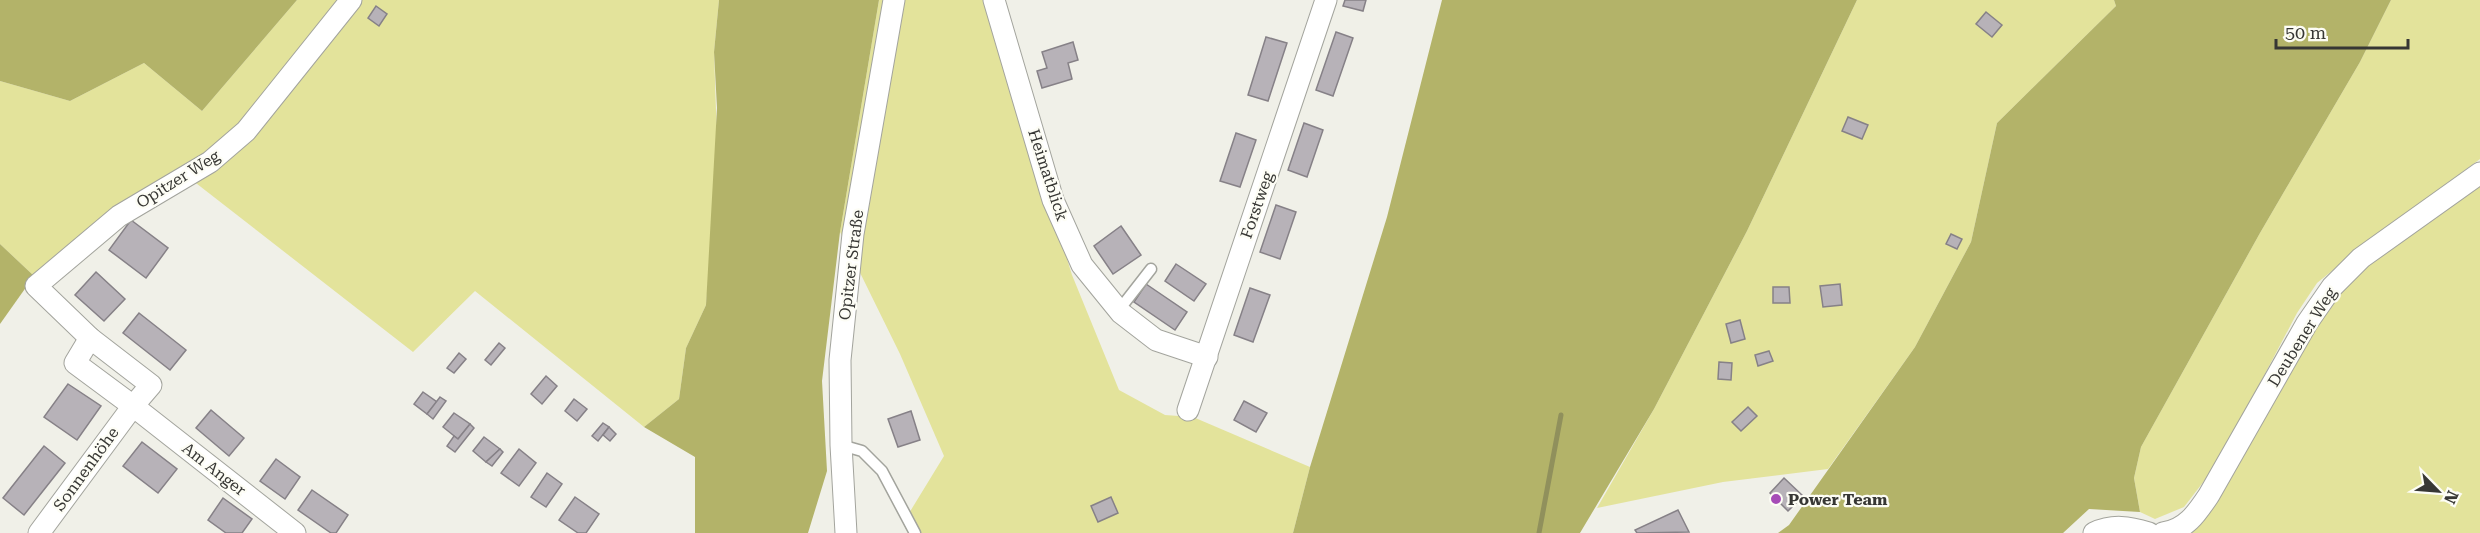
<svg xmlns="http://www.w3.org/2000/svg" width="2480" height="533" font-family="'Roboto Serif',serif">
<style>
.green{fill:#e3e39b}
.forest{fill:#b3b369}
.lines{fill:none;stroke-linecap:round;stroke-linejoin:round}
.stream{stroke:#90905c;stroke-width:5}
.building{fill:#b7b2b8;stroke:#868187;stroke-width:1.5}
.service-casing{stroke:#a3a49d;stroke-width:13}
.minor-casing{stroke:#a3a49d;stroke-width:23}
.service{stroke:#fff;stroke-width:10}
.minor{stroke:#fff;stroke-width:21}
.poi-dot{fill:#a64cb7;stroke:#fdfdf5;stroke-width:2}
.labels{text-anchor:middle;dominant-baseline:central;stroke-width:4.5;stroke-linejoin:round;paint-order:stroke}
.street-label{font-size:16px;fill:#373734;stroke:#fdfdf5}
.poi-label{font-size:16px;font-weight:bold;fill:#373734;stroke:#fdfdf5;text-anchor:start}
</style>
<rect width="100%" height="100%" fill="#f0f0e8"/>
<g class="green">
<path d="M297,0H719L714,52L718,169L706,305L686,348L679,399L644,427L475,291L413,352L192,180L34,276L0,244V81L70,101L144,63L202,111Z"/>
<path d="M879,0H987L1072,275L1119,390L1165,415L1193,417L1310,467L1293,533H908L903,523L944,456L900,354L840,232Z"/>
<path d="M1857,0H2114L2116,6L1997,123L1971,242L1915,347L1828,469L1723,482L1597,508L1654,409L1747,231Z"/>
<path d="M2391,0H2480V159L2359,249L2317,283L2297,313L2218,463L2184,507L2155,519L2140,512L2134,478L2141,447L2260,233L2360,62Z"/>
<path d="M2480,180V533H2192L2214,501L2334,298L2366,263Z"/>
</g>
<g class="forest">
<path d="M0,0H297L202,111L144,63L70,101L0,81Z"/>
<path d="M719,0H879L840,232L822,381L827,471L808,533H695V457L644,427L679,399L686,348L706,305L717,108L714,52Z"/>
<path d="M1442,0H1857L1747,231L1654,409L1580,533H1293L1310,467L1387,217Z"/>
<path d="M2114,0H2391L2360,62L2260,233L2141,447L2134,478L2140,512L2089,509L2063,533H1778L1789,525L1915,347L1971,242L1997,123L2116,6Z"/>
<path d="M0,244L34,276L0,324Z"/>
</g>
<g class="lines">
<path class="stream" d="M1539,533L1561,415"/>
</g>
<g class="building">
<path d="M1345,0H1366L1363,11L1343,6Z"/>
<path d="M376,6L387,14L379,26L368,18Z"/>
<path d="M1986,12L2002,25L1992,37L1976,24Z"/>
<path d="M1336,32L1353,38L1333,96L1316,90Z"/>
<path d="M1266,37L1287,43L1268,101L1248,95Z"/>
<path d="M1073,42L1078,60L1068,63L1072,79L1042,88L1037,71L1047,68L1042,52Z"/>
<path d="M1848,117L1868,125L1862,139L1842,131Z"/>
<path d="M1304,123L1323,130L1307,177L1288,170Z"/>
<path d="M1236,133L1256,140L1240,187L1220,181Z"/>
<path d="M1276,205L1296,212L1280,259L1260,252Z"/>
<path d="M131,220L168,248L146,278L109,250Z"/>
<path d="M1121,226L1141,255L1113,274L1094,246Z"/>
<path d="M1951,234L1962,239L1957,249L1946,244Z"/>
<path d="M1176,264L1206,284L1194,301L1165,281Z"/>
<path d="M96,272L125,299L104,321L75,295Z"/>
<path d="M1146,284L1187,312L1175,330L1134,302Z"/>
<path d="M1840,284L1842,305L1823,307L1820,286Z"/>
<path d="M1773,287H1789L1790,303H1773Z"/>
<path d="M1250,288L1270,295L1253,342L1234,335Z"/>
<path d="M139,313L186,350L170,370L123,333Z"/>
<path d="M1740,320L1745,339L1731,343L1726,324Z"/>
<path d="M499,343L505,348L491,365L485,360Z"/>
<path d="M1769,351L1773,361L1758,366L1755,355Z"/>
<path d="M459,353L466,359L454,373L447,368Z"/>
<path d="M1719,362L1732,363L1731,380L1718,379Z"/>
<path d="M546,376L557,386L542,404L531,394Z"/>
<path d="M68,384L101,406L77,440L44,417Z"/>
<path d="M423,392L437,402L427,414L414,404Z"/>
<path d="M440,397L446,401L433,419L427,414Z"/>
<path d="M574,399L587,409L577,421L565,411Z"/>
<path d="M1244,401L1267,413L1256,432L1234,420Z"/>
<path d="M1748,407L1757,416L1741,431L1732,422Z"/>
<path d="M211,410L244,438L229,456L196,428Z"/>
<path d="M911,411L920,440L898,447L888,419Z"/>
<path d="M454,413L470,424L458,439L443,427Z"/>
<path d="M603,423L609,427L598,441L592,436Z"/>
<path d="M470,424L474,428L455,452L447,446L454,436L458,439Z"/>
<path d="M609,427L616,434L610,441L603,435Z"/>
<path d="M484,437L500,449L486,462L473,451Z"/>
<path d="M142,442L177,469L158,493L123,466Z"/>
<path d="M44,446L65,463L24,515L3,498Z"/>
<path d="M500,449L503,452L492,466L486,462Z"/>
<path d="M519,449L536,463L519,486L501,473Z"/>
<path d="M276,459L300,477L285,499L260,481Z"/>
<path d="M547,473L562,484L546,507L531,497Z"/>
<path d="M1784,478L1803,496L1788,511L1770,493Z"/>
<path d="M312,490L348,515L336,533H331L298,510Z"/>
<path d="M575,497L599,514L586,533H578L559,520Z"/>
<path d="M1111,497L1118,513L1098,522L1091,506Z"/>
<path d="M223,498L252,519L242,533H226L208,520Z"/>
<path d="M1678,510L1689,532L1637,533L1635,530Z"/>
</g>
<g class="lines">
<g class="service-casing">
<g id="service">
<path d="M1119,310L1151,269"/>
<path d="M841,445L862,451L882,471L915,533"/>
</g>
</g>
<g class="minor-casing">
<g id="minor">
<path d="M994,0L1053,200L1082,265L1121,313L1156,340L1207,357"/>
<path d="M1188,410L1326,0"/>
<path d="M39,533L133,406L75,363L90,338"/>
<path d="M295,533L133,406L151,385L90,338L36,286L119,216L210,162L246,131L351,0"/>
<path d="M846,533L841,445L840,360L853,234L894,0"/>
<path d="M2094,533C2113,524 2129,527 2149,533"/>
<path d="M2163,533C2186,530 2197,513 2209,495L2307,323L2332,287L2361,258L2480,173"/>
</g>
</g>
<use href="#service" class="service"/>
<use href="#minor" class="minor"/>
</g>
<circle class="poi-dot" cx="1776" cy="499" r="6"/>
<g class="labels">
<g class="street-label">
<text transform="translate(1048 175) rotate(72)">Heimatblick</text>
<text transform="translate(178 179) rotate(-32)">Opitzer Weg</text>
<text transform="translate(1257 205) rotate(-71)">Forstweg</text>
<text transform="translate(851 265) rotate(-83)">Opitzer Straße</text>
<text transform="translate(2302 337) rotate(-58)">Deubener Weg</text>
<text transform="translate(86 469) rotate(-54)">Sonnenhöhe</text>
<text transform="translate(214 469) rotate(38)">Am Anger</text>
</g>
<g class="poi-label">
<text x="1788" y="499">Power Team</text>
</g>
</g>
<g transform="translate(2438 491) rotate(115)" stroke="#fdfdf5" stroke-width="4.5" paint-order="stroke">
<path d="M0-4.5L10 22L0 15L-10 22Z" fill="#373734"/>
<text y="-9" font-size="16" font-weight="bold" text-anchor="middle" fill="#373734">N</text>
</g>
<path d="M2276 39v9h132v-9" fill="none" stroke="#373734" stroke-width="3"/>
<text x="2285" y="39" font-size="18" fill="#373734" stroke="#fdfdf5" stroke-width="4.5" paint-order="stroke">50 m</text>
</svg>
